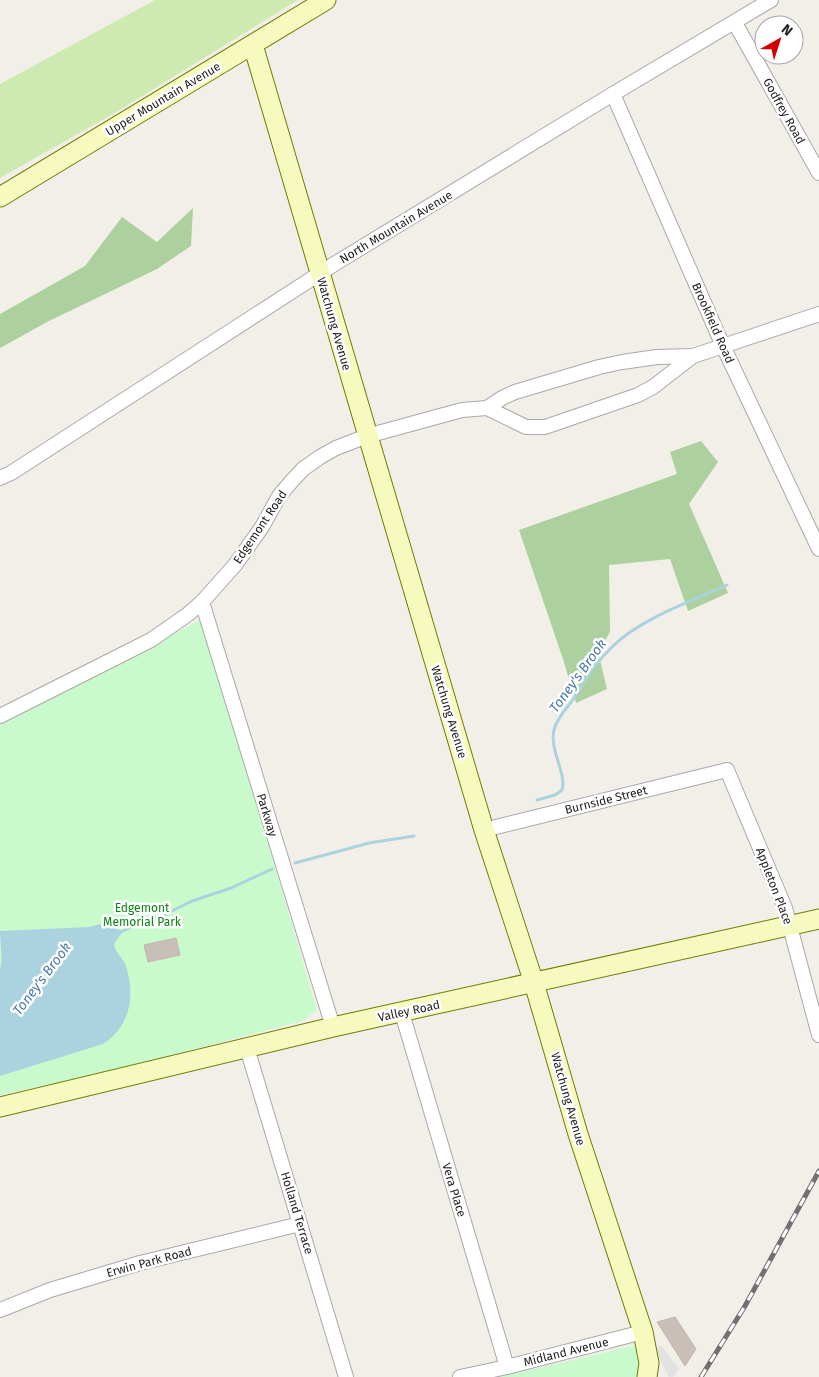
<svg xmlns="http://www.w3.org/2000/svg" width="819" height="1377" font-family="'Fira Sans',sans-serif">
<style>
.grass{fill:#cdebb0}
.forest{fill:#add19e}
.park{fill:#c8facc}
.parking{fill:#e2e2e2}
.water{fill:#aad3df}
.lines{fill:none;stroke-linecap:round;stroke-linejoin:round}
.stream{stroke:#aad3df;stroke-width:3}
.building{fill:#c7bfb8;stroke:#c4b6ab}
.street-casing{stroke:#a9a9a9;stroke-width:16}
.secondary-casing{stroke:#707d05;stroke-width:21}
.street{stroke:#fff;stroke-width:14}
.secondary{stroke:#f7fabf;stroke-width:19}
.rail-casing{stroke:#707070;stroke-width:5}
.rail{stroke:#fff;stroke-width:3;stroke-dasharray:9;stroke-linecap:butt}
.labels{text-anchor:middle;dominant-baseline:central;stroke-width:5;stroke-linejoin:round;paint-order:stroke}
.street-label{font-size:12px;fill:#222;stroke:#fff}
.park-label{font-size:12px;fill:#0c8416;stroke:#fff}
.water-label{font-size:14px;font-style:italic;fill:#4a7aab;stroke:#fff}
</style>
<rect width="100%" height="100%" fill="#f2efe9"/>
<path class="grass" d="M155,0H298L113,114L0,178V84Z"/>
<g class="forest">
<path d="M193,208L191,246L157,269L47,322L0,348V314L85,266L122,217L157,242Z"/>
<path d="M701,441L718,462L689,504L728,593L688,611L670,559L609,565L610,632L598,652L607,689L576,703L563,659L519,530L677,474L670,452Z"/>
</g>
<g class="park">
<path d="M202,619L317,1010L302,1021L110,1071L0,1095V725Z"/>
<path d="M637,1345L642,1377H500Z"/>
</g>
<path class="parking" d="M661,1345L679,1369L673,1377H669L655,1350Z"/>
<path class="water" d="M101,924L123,931L114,944C115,952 122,957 125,964C136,994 131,1026 103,1044L0,1076V970C3,957 0,945 0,931L89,927Z"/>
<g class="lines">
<g class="stream">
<path d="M537,800L555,795L562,790C567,774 549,749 554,730C556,719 568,707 574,698C585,679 597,661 613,646C640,619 692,601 727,585"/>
<path d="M295,863L369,843L414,836"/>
<path d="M121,932L141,922L162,916L192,901L231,888L272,869"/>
</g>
</g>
<g class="building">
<path d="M176,938L180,955L148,962L144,945Z"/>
<path d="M675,1317L696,1349L685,1366L657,1322Z"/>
</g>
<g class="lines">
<g class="street-casing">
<g id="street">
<path d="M735,23L819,173"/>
<path d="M613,94L723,346L819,549"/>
<path d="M487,408L526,427H545L638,395L653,387L693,356"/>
<path d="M0,478L11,473L336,263L613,94L771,0"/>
<path d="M202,602L333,1027"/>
<path d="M0,716L151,640L187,615L202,602L235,565L262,527L279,496L291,482L303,469L320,457L336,448L367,436L462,410L487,408L502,398L515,392L599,367L622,362L657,357L693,356L819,314"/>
<path d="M484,830L727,770L785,908L819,1035"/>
<path d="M402,1013L507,1367"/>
<path d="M247,1048L346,1377"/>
<path d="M0,1310L50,1290L140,1263L300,1224"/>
<path d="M460,1377L507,1367L643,1332"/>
</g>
</g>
<g class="secondary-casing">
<g id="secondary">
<path d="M253,45L484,830L534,983L578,1134L643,1332L649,1363L647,1377"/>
<path d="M0,197L326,0"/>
<path d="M0,1107L333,1027L819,919"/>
</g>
</g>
<use href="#street" class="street"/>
<use href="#secondary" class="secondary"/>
<g class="rail-casing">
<path id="rail" d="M701,1377L745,1306L819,1171"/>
</g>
<use href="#rail" class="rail"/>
</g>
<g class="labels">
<g class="street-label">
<text transform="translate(163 99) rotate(-31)">Upper Mountain Avenue</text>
<text transform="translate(784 111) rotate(61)">Godfrey Road</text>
<text transform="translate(396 227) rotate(-31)">North Mountain Avenue</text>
<text transform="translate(713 323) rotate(66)">Brookfield Road</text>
<text transform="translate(334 324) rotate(74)">Watchung Avenue</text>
<text transform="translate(260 527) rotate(-56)">Edgemont Road</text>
<text transform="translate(449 712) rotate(73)">Watchung Avenue</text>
<text transform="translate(606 800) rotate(-14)">Burnside Street</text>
<text transform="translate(267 815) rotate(73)">Parkway</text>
<text transform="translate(774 886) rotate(69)">Appleton Place</text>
<text transform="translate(409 1011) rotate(-12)">Valley Road</text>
<text transform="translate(568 1099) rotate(74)">Watchung Avenue</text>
<text transform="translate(454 1190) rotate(73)">Vera Place</text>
<text transform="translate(297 1213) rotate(73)">Holland Terrace</text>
<text transform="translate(149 1262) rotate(-15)">Erwin Park Road</text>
<text transform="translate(566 1352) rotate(-14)">Midland Avenue</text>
</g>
<g class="park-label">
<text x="142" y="908">Edgemont<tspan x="142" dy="14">Memorial Park</tspan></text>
</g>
<g class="water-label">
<text transform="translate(578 676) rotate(-54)">Toney's Brook</text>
<text transform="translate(42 979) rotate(-53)">Toney's Brook</text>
</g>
</g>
<g transform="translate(779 40) rotate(39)"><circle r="24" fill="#ffffff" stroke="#a7a7a7"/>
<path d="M0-4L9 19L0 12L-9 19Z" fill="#d40000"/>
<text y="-8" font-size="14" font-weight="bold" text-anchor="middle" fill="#222222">N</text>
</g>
</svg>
